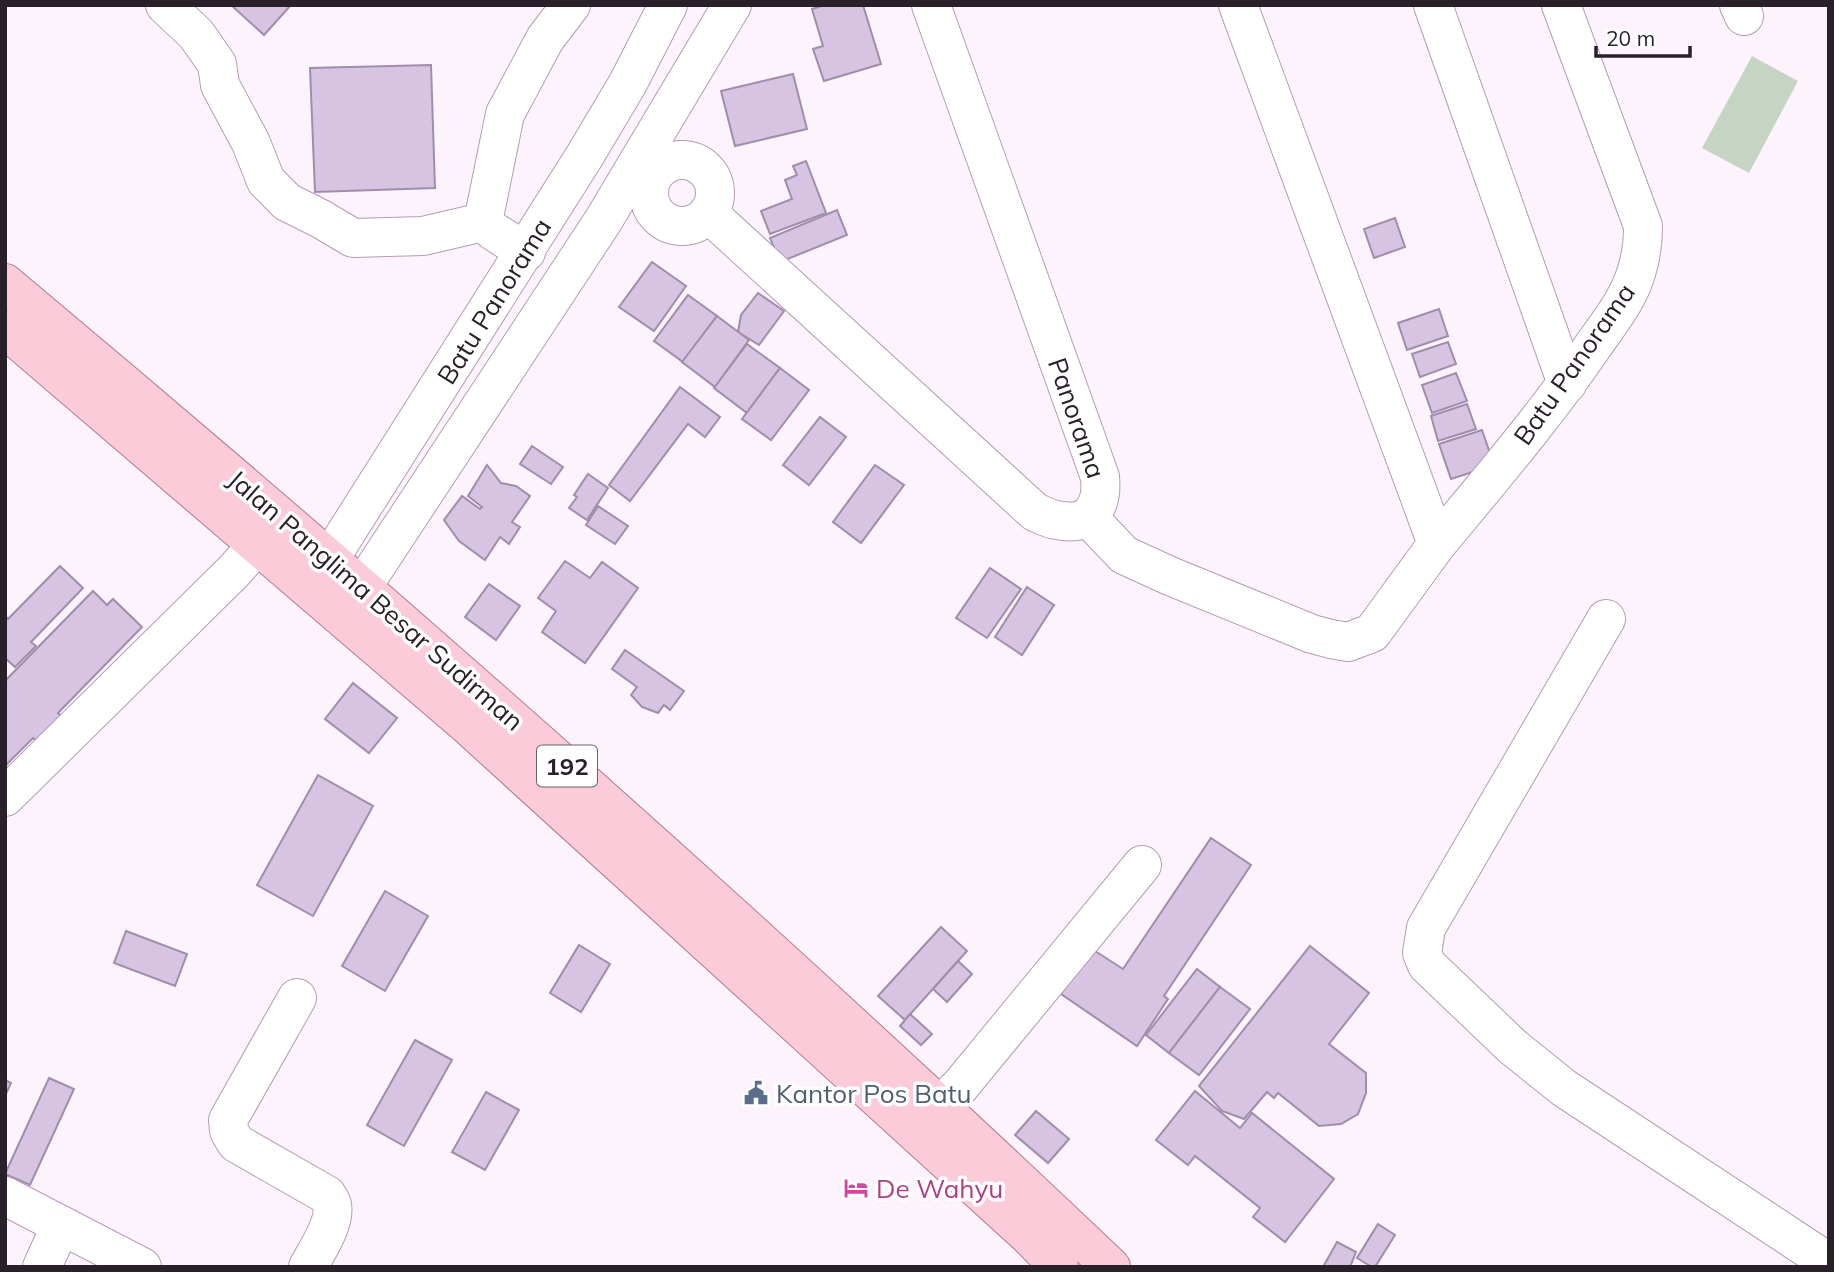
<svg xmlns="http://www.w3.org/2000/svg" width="1834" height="1272" font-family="Mulish,sans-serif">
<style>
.green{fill:#c5d4c3}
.building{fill:#d7c4e2;stroke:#9f8da9;stroke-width:2}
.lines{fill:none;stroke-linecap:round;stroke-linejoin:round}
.minor-casing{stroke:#b59cb5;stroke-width:40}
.major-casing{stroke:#b1798b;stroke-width:40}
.minor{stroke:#fff;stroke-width:38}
.major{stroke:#fccbd9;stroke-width:38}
.labels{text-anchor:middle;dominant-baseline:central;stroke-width:7;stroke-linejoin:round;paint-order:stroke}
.shield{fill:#fff;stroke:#6a636a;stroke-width:2}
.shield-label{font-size:24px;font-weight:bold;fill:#2a202a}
.street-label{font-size:26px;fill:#2a202a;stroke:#fff}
.service-label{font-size:26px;fill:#4e5e75;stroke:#fff;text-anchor:start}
.hotel-label{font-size:26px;fill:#b23c85;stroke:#fff;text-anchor:start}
</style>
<rect width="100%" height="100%" fill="#fdf3fd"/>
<path class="green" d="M1752,56L1798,81L1749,173L1702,148Z"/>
<g class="building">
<path d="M231,5H291L264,35Z"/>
<path d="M825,5H863L881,64L824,81L813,49L823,46L812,9Z"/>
<path d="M431,65L435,188L315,192L310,68Z"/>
<path d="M793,74L807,129L735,146L721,91Z"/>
<path d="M806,161L826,213L770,234L761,211L792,199L785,180L797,175L793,166Z"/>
<path d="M837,210L847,235L780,262L770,238Z"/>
<path d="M1395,218L1405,247L1374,258L1364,229Z"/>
<path d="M652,262L686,286L654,331L619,307Z"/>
<path d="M758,293L784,311L759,345L738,332L741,315Z"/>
<path d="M688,295L717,316L683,362L654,341Z"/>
<path d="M1439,309L1448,336L1407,350L1398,323Z"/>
<path d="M717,316L749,340L715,387L682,362Z"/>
<path d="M1448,342L1456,364L1420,377L1412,354Z"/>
<path d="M747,344L780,368L747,413L714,388Z"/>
<path d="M780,368L809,390L771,440L742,419Z"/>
<path d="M1456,373L1467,401L1432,413L1422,385Z"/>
<path d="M680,387L720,417L705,437L688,424L630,501L609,485Z"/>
<path d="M1467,404L1476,429L1438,441L1431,416Z"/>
<path d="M820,417L846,437L809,485L783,465Z"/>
<path d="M1482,430L1494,465L1451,479L1439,444Z"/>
<path d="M532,446L563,467L551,484L520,464Z"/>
<path d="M487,465L501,483L516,486L530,496L512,522L520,527L509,544L500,537L485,560L459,541L444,520L462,496L480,509L482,507L468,496Z"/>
<path d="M875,465L904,485L861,543L833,522Z"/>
<path d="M588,474L608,488L587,520L569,508L577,497L574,495Z"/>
<path d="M598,506L628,526L615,544L586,525Z"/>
<path d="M565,561L590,578L602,562L638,588L585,663L542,632L556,611L538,598Z"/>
<path d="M60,566L83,588L31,642L36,646L15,667L5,658V616L8,619Z"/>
<path d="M990,568L1021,589L987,638L956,618Z"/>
<path d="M489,584L520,606L496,640L465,617Z"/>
<path d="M1027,587L1054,605L1022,655L995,637Z"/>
<path d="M93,591L107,605L113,599L142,627L58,713L67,721L43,746L33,738L7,764L5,762V681Z"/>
<path d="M625,650L684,691L670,710L664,705L658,713L642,707L631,695L637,687L612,669Z"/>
<path d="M353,683L397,718L369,753L325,719Z"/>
<path d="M318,775L373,806L313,916L257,885Z"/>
<path d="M1211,838L1251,865L1164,996L1168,999L1137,1046L1061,994L1092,949L1123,969Z"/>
<path d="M385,891L428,916L385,991L342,966Z"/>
<path d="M941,927L967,951L905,1020L878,996Z"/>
<path d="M126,931L187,954L175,986L114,963Z"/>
<path d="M579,945L610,964L581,1012L550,993Z"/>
<path d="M1310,946L1369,993L1329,1044L1366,1073V1093L1358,1114L1341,1124L1319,1126L1278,1093L1274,1098L1267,1092L1244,1119L1222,1111L1199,1086Z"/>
<path d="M958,961L972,974L947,1002L933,989Z"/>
<path d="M1197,969L1220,987L1169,1053L1146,1035Z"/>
<path d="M1220,987L1250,1009L1199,1075L1169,1053Z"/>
<path d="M910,1014L932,1034L921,1045L900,1026Z"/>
<path d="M415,1040L452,1060L404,1146L367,1125Z"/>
<path d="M49,1078L74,1089L30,1185L5,1174Z"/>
<path d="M5,1080L11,1083L5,1096Z"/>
<path d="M1195,1091L1240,1128L1252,1113L1334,1179L1285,1242L1253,1217L1260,1208L1195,1156L1188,1165L1156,1140Z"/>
<path d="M486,1092L519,1110L485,1170L452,1152Z"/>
<path d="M1036,1111L1069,1139L1048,1163L1015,1135Z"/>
<path d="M1378,1224L1395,1235L1375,1267H1372L1357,1258Z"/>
<path d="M1337,1242L1356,1252L1350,1267H1323Z"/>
</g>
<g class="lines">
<g class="minor-casing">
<g id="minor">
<path d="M165,5L196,34L217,64L220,85L251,143L266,181L287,202L321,219L353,238L423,236L483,222L493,231L526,252"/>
<path d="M1433,5L1567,384"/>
<path d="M1739,5L1744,16"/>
<circle cx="682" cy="193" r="33"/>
<path d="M708,213L1035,512C1042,515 1049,519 1057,520C1089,527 1103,508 1100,477L931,5"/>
<path d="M483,222L505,114L545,39L571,5"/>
<path d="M1088,517L1124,555L1170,576L1312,634L1331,639L1348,642L1372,633L1437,544L1238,5"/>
<path d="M1437,544C1491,479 1545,416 1593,346C1609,323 1628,300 1636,273C1641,258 1643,241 1643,226L1561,5"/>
<path d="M311,588L584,157L628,83L668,5"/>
<path d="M343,616L603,221L732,5"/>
<path d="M1606,619L1426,928L1422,953L1427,965L1513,1047L1564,1088L1819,1256"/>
<path d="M5,797L234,571L257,545"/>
<path d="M297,998L228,1120L229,1131L236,1143L327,1195C328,1197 332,1202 332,1205C336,1223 316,1252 308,1267"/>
<path d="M941,1105L961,1085L1142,865"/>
<path d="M5,1196L142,1267"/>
<path d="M42,1267L61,1225"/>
</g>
</g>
<g class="major-casing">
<g id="major">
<path d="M5,283C384,600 753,927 1111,1267"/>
<path d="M5,329L465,723L1030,1237L1059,1267"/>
</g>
</g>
<use href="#minor" class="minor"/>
<use href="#major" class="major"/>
</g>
<defs>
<g id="civic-bare" transform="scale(1.89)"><path d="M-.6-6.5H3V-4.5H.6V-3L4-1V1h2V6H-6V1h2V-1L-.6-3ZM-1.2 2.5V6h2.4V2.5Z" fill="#5c6f8a" stroke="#fff" stroke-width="2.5" paint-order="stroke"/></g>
<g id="hotel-bare" transform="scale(1.89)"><path d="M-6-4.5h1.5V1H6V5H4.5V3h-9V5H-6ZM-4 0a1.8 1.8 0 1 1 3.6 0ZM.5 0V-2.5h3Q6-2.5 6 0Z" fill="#d1479c" stroke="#fff" stroke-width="2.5" paint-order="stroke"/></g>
</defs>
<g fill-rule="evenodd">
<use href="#civic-bare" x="756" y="1093"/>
<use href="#hotel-bare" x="856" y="1188"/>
</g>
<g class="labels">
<rect class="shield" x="537" y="745.5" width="60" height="41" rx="5"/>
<g class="shield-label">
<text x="567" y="766">192</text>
</g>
<g class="street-label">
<text transform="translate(494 301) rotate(-58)">Batu Panorama</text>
<text transform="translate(1574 364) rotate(-55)">Batu Panorama</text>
<text transform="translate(1077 418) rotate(71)">Panorama</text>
<text transform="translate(376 600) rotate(41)">Jalan Panglima Besar Sudirman</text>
</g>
<g class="service-label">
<text x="776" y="1093">Kantor Pos Batu</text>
</g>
<g class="hotel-label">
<text x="876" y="1188">De Wahyu</text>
</g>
</g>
<rect width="1834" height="1272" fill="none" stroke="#2a202a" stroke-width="14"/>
<path d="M1596 46v10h94v-10" fill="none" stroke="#2a202a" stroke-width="3.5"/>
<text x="1606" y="46" font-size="21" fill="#2a202a" stroke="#ffffff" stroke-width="5" paint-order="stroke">20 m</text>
</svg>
